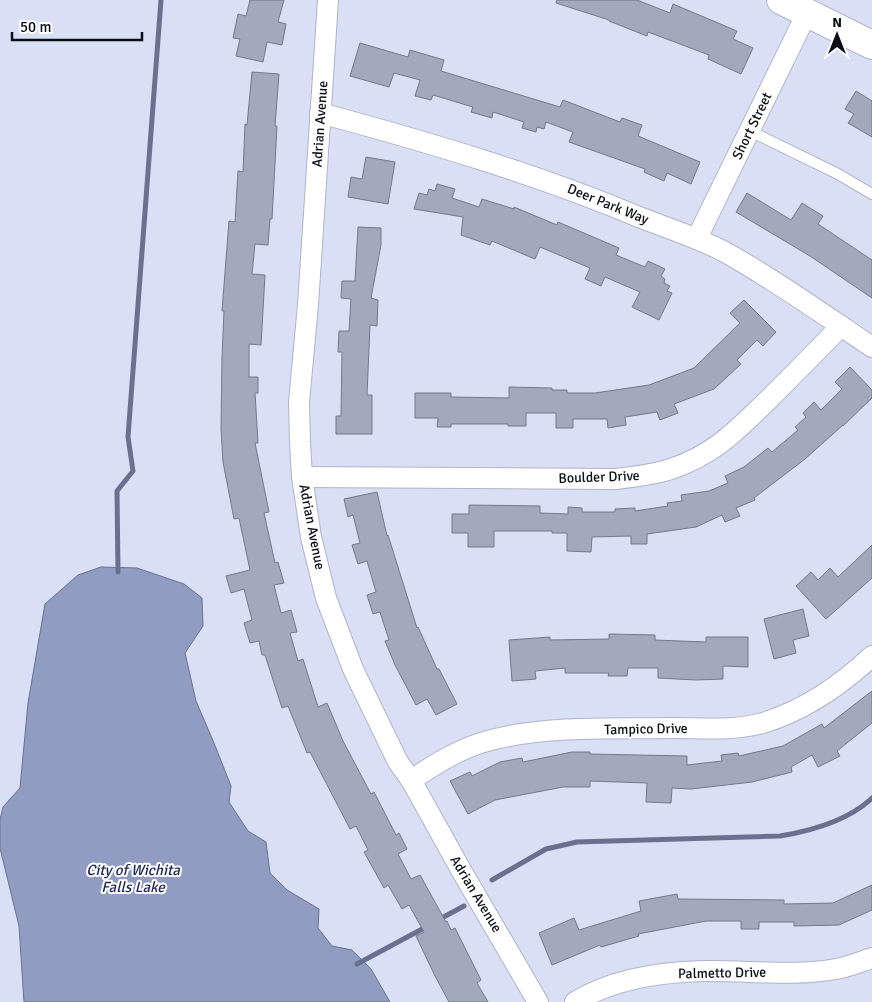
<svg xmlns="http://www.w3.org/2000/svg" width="872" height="1002" font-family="Signika,sans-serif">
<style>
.water{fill:#919cc3;stroke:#69718f}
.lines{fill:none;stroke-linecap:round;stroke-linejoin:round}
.stream{stroke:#69718f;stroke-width:5}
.building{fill:#a2a9bd;stroke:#73798c}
.lane-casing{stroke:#aeb4c9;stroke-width:12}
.street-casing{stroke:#aeb4c9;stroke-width:22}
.secondary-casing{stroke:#aeb4c9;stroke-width:30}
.lane{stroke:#fff;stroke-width:10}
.street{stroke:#fff;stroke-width:20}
.secondary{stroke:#fff;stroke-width:28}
.labels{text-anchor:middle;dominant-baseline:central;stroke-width:4;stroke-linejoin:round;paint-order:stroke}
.street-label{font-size:14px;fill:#0c0e15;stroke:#fff}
.water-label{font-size:15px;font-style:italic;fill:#1e2758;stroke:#fff}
</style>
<rect width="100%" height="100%" fill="#d9dff5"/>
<path class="water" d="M101,567L137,568L184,584L202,598L203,626L185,653L196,701L214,743L231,786L229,802L248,831L266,842L270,873L287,890L319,909L318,928L332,946L352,950L371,969L390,1002H24L19,926L0,848V820L3,807L20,788L28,703L45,604L78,575Z"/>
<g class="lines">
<g class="stream">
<path d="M118,572L117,491L133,471L128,437L161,0"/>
<path d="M492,880L546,849L577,842L780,836C810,831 849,820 872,798"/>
<path d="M438,920L464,906"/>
<path d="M357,964L426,927"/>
</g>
</g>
<g class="building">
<path d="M250,0H284L278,22L286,24L282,45L267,42L263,62L236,56L240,39L233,38L238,14L246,16Z"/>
<path d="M557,0H637L670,13L673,4L737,31L733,39L753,48L741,74L708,59L709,55L648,32L647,36L609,21V20L556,3Z"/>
<path d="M360,43L408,57L410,50L444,60L441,71L560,107L563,100L620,122L622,118L642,125L638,136L700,162L691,184L667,173L664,181L644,172L645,169L569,142L573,132L546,122L544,129L537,127L536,132L522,128L524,122L493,112L492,118L471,112L473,107L433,95L431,100L415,96L420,80L394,73L389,87L350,76Z"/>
<path d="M252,72L279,74L275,126H277L272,219H270L268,245L255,244L252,274L265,275L261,345L249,344V377H258V393H255L258,443H255L269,512L264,513L275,563L278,562L284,583L274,585L281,613L291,610L297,632L290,633L298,661L303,659L318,707L327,703L343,741L371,794L374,792L396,835L399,833L407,849L398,854L411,879L420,875L446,922L447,921L451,930L455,928L481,980L477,983L488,1002H449L435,976L416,936L424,932L409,905L402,909L388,885L384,888L364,852L368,850L356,826L350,829L310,752L307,753L288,706L282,708L265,655H262L259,641L250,643L244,623L252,620L244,589L231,593L226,576L250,570L239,518L234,519L223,462L221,429L222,358L224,311H222L229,221L235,222L238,171L243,172L245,124L247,125Z"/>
<path d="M856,91L872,101V137L848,123L854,114L845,109Z"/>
<path d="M366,157L395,162L388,204L348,197L351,177L362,179Z"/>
<path d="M437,184L455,189L452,198L479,207L482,199L514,209V207L557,225L558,222L619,248L616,255L645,267L648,261L665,269L661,276L665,279L664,283L670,286L667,291L672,293L659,320L632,307L640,292L605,277L601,286L585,279L590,268L540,247L535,259L492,241L490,245L461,235L463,217L414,209L419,193L427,195L429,189L435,191Z"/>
<path d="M747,193L791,220L802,203L823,216L818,224L872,260V298L810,256L736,212Z"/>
<path d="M358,227L381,228V245L371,298L378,300L377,326L370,325L367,395H372V434H336V416H341L342,352H338L339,331H349L351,299L341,298L342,281H355Z"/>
<path d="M744,300L776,332L763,346L757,340L737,360L741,364L714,389L674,404L678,413L660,420L657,412L625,417L626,425L608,428L607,419H573V428H556V413H526V426H508V424H451V427H437L438,418H415V393H451V397L509,398V387L552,388V390H567V393H595L649,385L694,368L740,323L730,313Z"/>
<path d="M850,367L872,390V398L843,426V425L805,459L754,498L755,500L736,508L740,516L725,522L722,515L696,527L647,534V544H631V536L592,537L591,552L567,551V533H552V531H494V547H468V533H452V514H469V505L540,506V513L568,514V507L582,508V512H615V509L635,508V511L668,506L667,503L682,501L681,495L709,491L728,483L725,476L744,467L768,448L772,452L798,430L795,427L806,417L803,413L814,402L821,410L842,389L835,382Z"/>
<path d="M377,492L387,536L388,535L417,628L418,627L437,669H439L457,704L436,715L427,699L416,705L395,665L385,641L389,640L380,612L373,614L367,595L376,592L367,561L358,564L352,545L360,543L353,515L348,517L344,499Z"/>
<path d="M872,545V578L826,619L796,586L811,572L818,580L830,568L838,577Z"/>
<path d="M803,609L809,636L793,640L796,653L774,659L764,619Z"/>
<path d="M609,634L655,635V640L706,642V637H748V667L723,666V679L696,680L658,678V668H628L627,676H608L609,673H565V668L535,671L536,679L512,681L509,640L550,637V640L609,639Z"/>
<path d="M872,691V723L837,751L840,756L818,767L812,755L791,767L792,772L752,782L691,789L672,788L671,803L646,802L647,783L590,781V787H563L495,800L468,814L450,781L470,772L472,776L500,762L522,758L523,762L572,752H590V754L687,756V765L722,761L721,755L738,753L739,756L783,746L822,724L824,728Z"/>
<path d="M872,885V910L839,925L794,926V922H759V929H741V921H706L638,934L639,936L601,947L600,945L552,965L539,933L574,918L579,930L641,911L639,901L677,894L678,899L784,900V904L833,903Z"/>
</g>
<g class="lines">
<g class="lane-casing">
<path id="lane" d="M750,131L838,174L872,194"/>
</g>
<g class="street-casing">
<g id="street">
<path d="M328,0L308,305L299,402L300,442L302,477L311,537L326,598L353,669L398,762L411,780L461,870L538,1002"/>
<path d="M320,113C428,142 536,174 639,217C667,228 696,237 723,251C774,279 824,315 872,347"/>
<path d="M697,238L807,13"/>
<path d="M302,477L615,479C633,477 653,475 671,469C715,454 736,431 769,399C793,375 817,351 841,326"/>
<path d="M411,780C434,765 457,750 484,742C541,725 613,729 673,728C703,728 734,731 763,723C805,710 840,686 872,656"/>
<path d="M575,1002C611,980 660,972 703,971C747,970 792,977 836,969C848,967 860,962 872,958"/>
</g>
</g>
<g class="secondary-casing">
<path id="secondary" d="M781,0L872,45"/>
</g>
<use href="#lane" class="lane"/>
<use href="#street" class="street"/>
<use href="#secondary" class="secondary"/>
</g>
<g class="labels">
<g class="street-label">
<text transform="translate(320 124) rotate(-86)">Adrian Avenue</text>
<text transform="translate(752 126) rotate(-64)">Short Street</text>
<text transform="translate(608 204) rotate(22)">Deer Park Way</text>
<text transform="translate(599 477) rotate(-2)">Boulder Drive</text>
<text transform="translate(312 527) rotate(79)">Adrian Avenue</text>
<text transform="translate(646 729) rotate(-1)">Tampico Drive</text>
<text transform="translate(476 894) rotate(59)">Adrian Avenue</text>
<text transform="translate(722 973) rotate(-1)">Palmetto Drive</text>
</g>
<g class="water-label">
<text x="133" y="870">City of Wichita<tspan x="133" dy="17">Falls Lake</tspan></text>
</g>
</g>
<g transform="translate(837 35)" stroke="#ffffff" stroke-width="4" paint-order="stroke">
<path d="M0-4L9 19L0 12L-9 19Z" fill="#0c0e15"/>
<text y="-8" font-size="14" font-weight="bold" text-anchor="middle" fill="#0c0e15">N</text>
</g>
<path d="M12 32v8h130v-8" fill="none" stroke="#0c0e15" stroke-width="2.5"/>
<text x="20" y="32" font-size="15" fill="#0c0e15" stroke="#ffffff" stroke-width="4" paint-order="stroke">50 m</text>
</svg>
